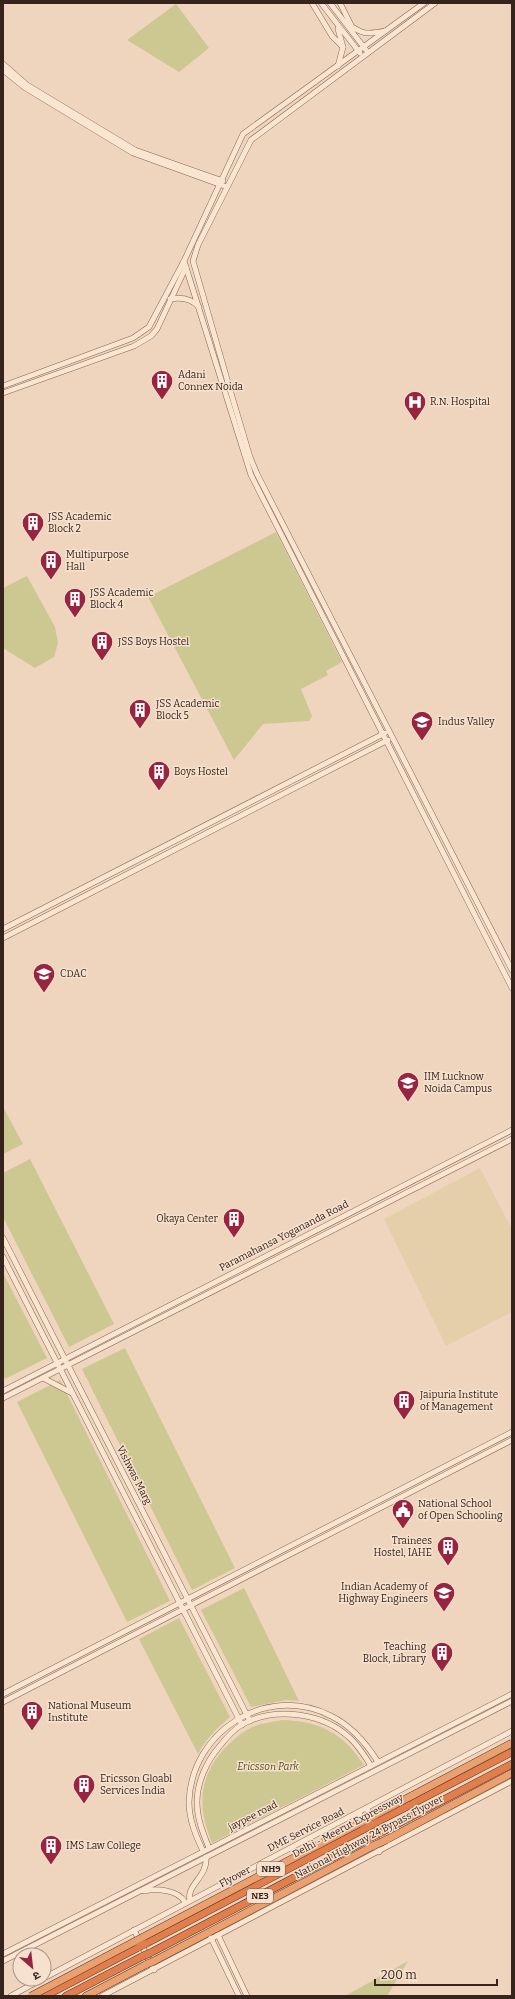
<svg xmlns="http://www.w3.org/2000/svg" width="515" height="1999" font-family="Bitter,'Noto Sans Devanagari',serif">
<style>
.farmland{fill:#e5cfab}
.green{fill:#cdc792}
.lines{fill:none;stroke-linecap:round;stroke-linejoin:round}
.tertiary-casing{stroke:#876656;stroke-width:6}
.trunk-casing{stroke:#55352b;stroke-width:8}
.motorway-casing{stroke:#55352b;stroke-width:8}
.tertiary{stroke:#fae5d1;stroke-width:5}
.trunk{stroke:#eba070;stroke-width:7}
.motorway{stroke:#e27e4b;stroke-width:7}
.trunk-bridge-casing{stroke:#55352b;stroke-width:8;stroke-linecap:butt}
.motorway-bridge-casing{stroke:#55352b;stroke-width:8;stroke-linecap:butt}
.trunk-bridge{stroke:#eba070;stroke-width:7}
.motorway-bridge{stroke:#e27e4b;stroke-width:7}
.labels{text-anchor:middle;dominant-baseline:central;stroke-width:3;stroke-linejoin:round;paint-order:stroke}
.shield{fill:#f6e1ce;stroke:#705c51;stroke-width:1}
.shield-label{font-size:9px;font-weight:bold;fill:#36231b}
.poi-label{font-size:10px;fill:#36231b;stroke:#f6e1ce;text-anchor:start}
.street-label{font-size:10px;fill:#36231b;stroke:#f6e1ce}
.park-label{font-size:10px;font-style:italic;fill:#525321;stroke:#f6e1ce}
</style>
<rect width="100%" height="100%" fill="#efd5be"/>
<path class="farmland" d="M480,1168L512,1229V1312L446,1346L384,1219Z"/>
<g class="green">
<path d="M176,4L209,48L179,72L127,40Z"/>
<path d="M276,532L342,662L326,671L328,675L301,689L312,716L309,721L263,724L234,760L148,597Z"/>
<path d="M27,576L55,627L58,643L54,657L35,668L3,648V588Z"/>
<path d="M3,1107L23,1144L3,1154Z"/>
<path d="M30,1159L114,1324L69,1347L3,1217V1173Z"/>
<path d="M3,1273L47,1358L5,1379L3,1375Z"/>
<path d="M125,1348L235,1568L192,1590L82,1369Z"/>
<path d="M60,1380L170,1601L127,1622L17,1402Z"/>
<path d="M244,1588L299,1701L286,1700L251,1707L201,1610Z"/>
<path d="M179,1618L230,1717C217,1728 206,1739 198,1754L139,1639Z"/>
<path d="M282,1720C320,1721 343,1733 364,1765L212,1843C197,1806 198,1777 226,1747C234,1739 244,1730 255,1726C263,1723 273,1722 282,1720Z"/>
<path d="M408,1961L387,1996H345Z"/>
</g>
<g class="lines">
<g class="tertiary-casing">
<g id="tertiary">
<path d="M312,3L332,36L343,47"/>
<path d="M321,3L360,53"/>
<path d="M330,3L366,50"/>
<path d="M340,3L351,25"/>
<path d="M435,3L251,140L198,245L193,261L231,393L250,457L257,474L512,970"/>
<path d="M346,23C362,34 366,35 385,31"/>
<path d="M338,29L343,47L338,66"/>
<path d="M3,64L27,85L135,150L223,181"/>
<path d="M3,70L24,87L133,153L227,187"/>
<path d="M184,261L251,475L512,988"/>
<path d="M170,299C181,297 192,299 199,307"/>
<path d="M3,386L133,338L149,327L184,261L243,134L424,3"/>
<path d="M3,393L134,346L151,336L157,329L186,267"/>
<path d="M3,929L385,733"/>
<path d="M3,938L388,740"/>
<path d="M3,1238L250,1721"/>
<path d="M3,1257L242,1725"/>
<path d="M43,1378L72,1393"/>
<path d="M3,1391L512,1130"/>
<path d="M3,1398L512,1139"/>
<path d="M3,1694L512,1432"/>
<path d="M3,1702L512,1440"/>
<path d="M367,1809L385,1843"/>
<path d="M359,1813L379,1852"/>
<path d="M209,1848C203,1833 197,1819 197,1802C197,1782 207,1761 219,1747C226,1738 234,1729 243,1724C276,1706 324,1713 351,1739C359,1747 365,1756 371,1766"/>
<path d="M203,1851C196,1836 189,1820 189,1802C191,1731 267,1683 331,1716C352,1726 366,1743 378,1762"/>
<path d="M144,1891C157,1888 178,1890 185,1902"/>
<path d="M190,1900C186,1885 208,1877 206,1857"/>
<path d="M134,1930L154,1970"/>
<path d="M218,1935L247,1996"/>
<path d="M211,1938L239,1996"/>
<path d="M3,1954L512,1694"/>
<path d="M3,1961L512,1701"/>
<path d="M44,1978L512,1731"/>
<path d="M11,1996L42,1979"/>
<path d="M102,1996L512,1781"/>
</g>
</g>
<g class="trunk-casing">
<g id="trunk">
<path d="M386,1840L512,1773"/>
<path d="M154,1961L373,1846"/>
<path d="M86,1996L147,1964"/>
</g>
</g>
<g class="motorway-casing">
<g id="motorway">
<path d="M377,1822L512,1752"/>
<path d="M382,1832L512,1764"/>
<path d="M145,1944L364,1829"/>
<path d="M150,1953L370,1838"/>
<path d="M45,1996L139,1947"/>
<path d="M66,1996L143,1956"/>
</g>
</g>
<use href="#tertiary" class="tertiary"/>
<use href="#trunk" class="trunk"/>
<use href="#motorway" class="motorway"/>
<g class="trunk-bridge-casing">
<g id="trunk-bridge">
<path d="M373,1846L386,1840"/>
<path d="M147,1964L154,1961"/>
<path d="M31,1996L512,1743"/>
</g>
</g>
<g class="motorway-bridge-casing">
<g id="motorway-bridge">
<path d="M364,1829L377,1822"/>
<path d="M370,1838L382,1832"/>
<path d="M139,1947L145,1944"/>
<path d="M143,1956L150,1953"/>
</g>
</g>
<use href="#trunk-bridge" class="trunk-bridge"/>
<use href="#motorway-bridge" class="motorway-bridge"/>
</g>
<defs>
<g id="building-pin" transform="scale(1.15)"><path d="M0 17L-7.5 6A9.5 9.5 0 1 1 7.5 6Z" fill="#98253f" stroke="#f6e1ce"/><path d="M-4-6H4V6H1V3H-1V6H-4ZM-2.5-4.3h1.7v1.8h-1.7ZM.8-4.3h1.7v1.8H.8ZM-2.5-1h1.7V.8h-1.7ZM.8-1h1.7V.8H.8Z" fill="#fff"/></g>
<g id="hospital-pin" transform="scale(1.15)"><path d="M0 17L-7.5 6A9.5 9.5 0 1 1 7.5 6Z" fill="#98253f" stroke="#f6e1ce"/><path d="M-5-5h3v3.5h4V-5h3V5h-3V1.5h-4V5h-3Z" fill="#fff"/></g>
<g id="school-pin" transform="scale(1.15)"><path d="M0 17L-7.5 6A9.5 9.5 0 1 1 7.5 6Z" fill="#98253f" stroke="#f6e1ce"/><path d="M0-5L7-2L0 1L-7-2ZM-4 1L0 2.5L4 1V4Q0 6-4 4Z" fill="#fff"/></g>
<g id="university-pin" transform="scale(1.15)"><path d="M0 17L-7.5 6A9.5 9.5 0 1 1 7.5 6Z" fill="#98253f" stroke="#f6e1ce"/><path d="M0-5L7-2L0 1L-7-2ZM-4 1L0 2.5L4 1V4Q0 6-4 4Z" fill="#fff"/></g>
<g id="civic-pin" transform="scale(1.15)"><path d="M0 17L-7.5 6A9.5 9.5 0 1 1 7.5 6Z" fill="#98253f" stroke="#f6e1ce"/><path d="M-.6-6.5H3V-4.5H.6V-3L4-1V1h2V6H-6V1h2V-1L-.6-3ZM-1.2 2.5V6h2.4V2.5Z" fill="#fff"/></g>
</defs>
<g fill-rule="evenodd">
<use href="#building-pin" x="162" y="381"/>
<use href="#hospital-pin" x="415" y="402"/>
<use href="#building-pin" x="33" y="523"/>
<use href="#building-pin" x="51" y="561"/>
<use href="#building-pin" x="75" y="599"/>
<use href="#building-pin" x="102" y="642"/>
<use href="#building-pin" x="140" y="710"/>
<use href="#school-pin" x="422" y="722"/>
<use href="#building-pin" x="159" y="772"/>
<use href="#university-pin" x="44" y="974"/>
<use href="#university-pin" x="408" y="1083"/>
<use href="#building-pin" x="234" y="1219"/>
<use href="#building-pin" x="404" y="1401"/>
<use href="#civic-pin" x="403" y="1510"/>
<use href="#building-pin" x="448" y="1547"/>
<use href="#university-pin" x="444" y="1593"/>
<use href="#building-pin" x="442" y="1653"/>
<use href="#building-pin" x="32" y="1712"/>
<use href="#building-pin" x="84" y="1785"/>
<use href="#building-pin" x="51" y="1846"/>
</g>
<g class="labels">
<g class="shield">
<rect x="257" y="1862" width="28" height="14" rx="3"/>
<rect x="247" y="1889" width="26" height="14" rx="3"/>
</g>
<g class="shield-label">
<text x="271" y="1869">NH9</text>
<text x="260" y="1896">NE3</text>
</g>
<g class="poi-label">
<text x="178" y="375">Adani<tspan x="178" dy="12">Connex Noida</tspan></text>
<text x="430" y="402">R.N. Hospital</text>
<text x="48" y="517">JSS Academic<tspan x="48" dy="12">Block 2</tspan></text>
<text x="66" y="555">Multipurpose<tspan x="66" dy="12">Hall</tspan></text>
<text x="90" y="593">JSS Academic<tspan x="90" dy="12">Block 4</tspan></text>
<text x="118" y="642">JSS Boys Hostel</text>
<text x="156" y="704">JSS Academic<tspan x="156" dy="12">Block 5</tspan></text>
<text x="438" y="722">Indus Valley</text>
<text x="174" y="772">Boys Hostel</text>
<text x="60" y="974">CDAC</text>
<text x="424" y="1077">IIM Lucknow<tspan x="424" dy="12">Noida Campus</tspan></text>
<text x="218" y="1219" text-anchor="end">Okaya Center</text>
<text x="420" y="1395">Jaipuria Institute<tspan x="420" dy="12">of Management</tspan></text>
<text x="418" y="1504">National School<tspan x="418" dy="12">of Open Schooling</tspan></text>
<text x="432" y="1541" text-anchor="end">Trainees<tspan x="432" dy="12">Hostel, IAHE</tspan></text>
<text x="428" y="1587" text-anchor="end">Indian Academy of<tspan x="428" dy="12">Highway Engineers</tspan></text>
<text x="426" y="1647" text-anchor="end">Teaching<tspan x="426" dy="12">Block, Library</tspan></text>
<text x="48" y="1706">National Museum<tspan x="48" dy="12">Institute</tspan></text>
<text x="100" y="1779">Ericsson Gloabl<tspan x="100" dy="12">Services India</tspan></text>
<text x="66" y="1846">IMS Law College</text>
</g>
<g class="street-label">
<text transform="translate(284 1236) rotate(-27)">Paramahansa Yogananda Road</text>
<text transform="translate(134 1475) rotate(63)">Vishwas Marg</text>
<text transform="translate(253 1816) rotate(-27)">jaypee road</text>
<text transform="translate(348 1826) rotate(-28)">Delhi - Meerut Expressway</text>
<text transform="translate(306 1830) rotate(-27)">DME Service Road</text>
<text transform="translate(369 1837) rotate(-28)">National Highway 24 Bypass Flyover</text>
<text transform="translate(235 1877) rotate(-28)">Flyover</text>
</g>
<g class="park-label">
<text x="268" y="1767">Ericsson Park</text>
</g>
</g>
<rect width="515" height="1999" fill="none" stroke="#36231b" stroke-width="8"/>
<g transform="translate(32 1967) rotate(152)"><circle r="19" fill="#f6e1ce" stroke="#a99586"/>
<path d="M0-3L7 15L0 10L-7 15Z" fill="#98253f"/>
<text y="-6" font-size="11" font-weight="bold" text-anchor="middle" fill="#36231b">उ</text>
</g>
<path d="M375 1979v6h122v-6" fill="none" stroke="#36231b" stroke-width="2"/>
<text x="381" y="1979" font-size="12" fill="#36231b" stroke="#f6e1ce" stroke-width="3" paint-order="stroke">200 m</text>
</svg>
